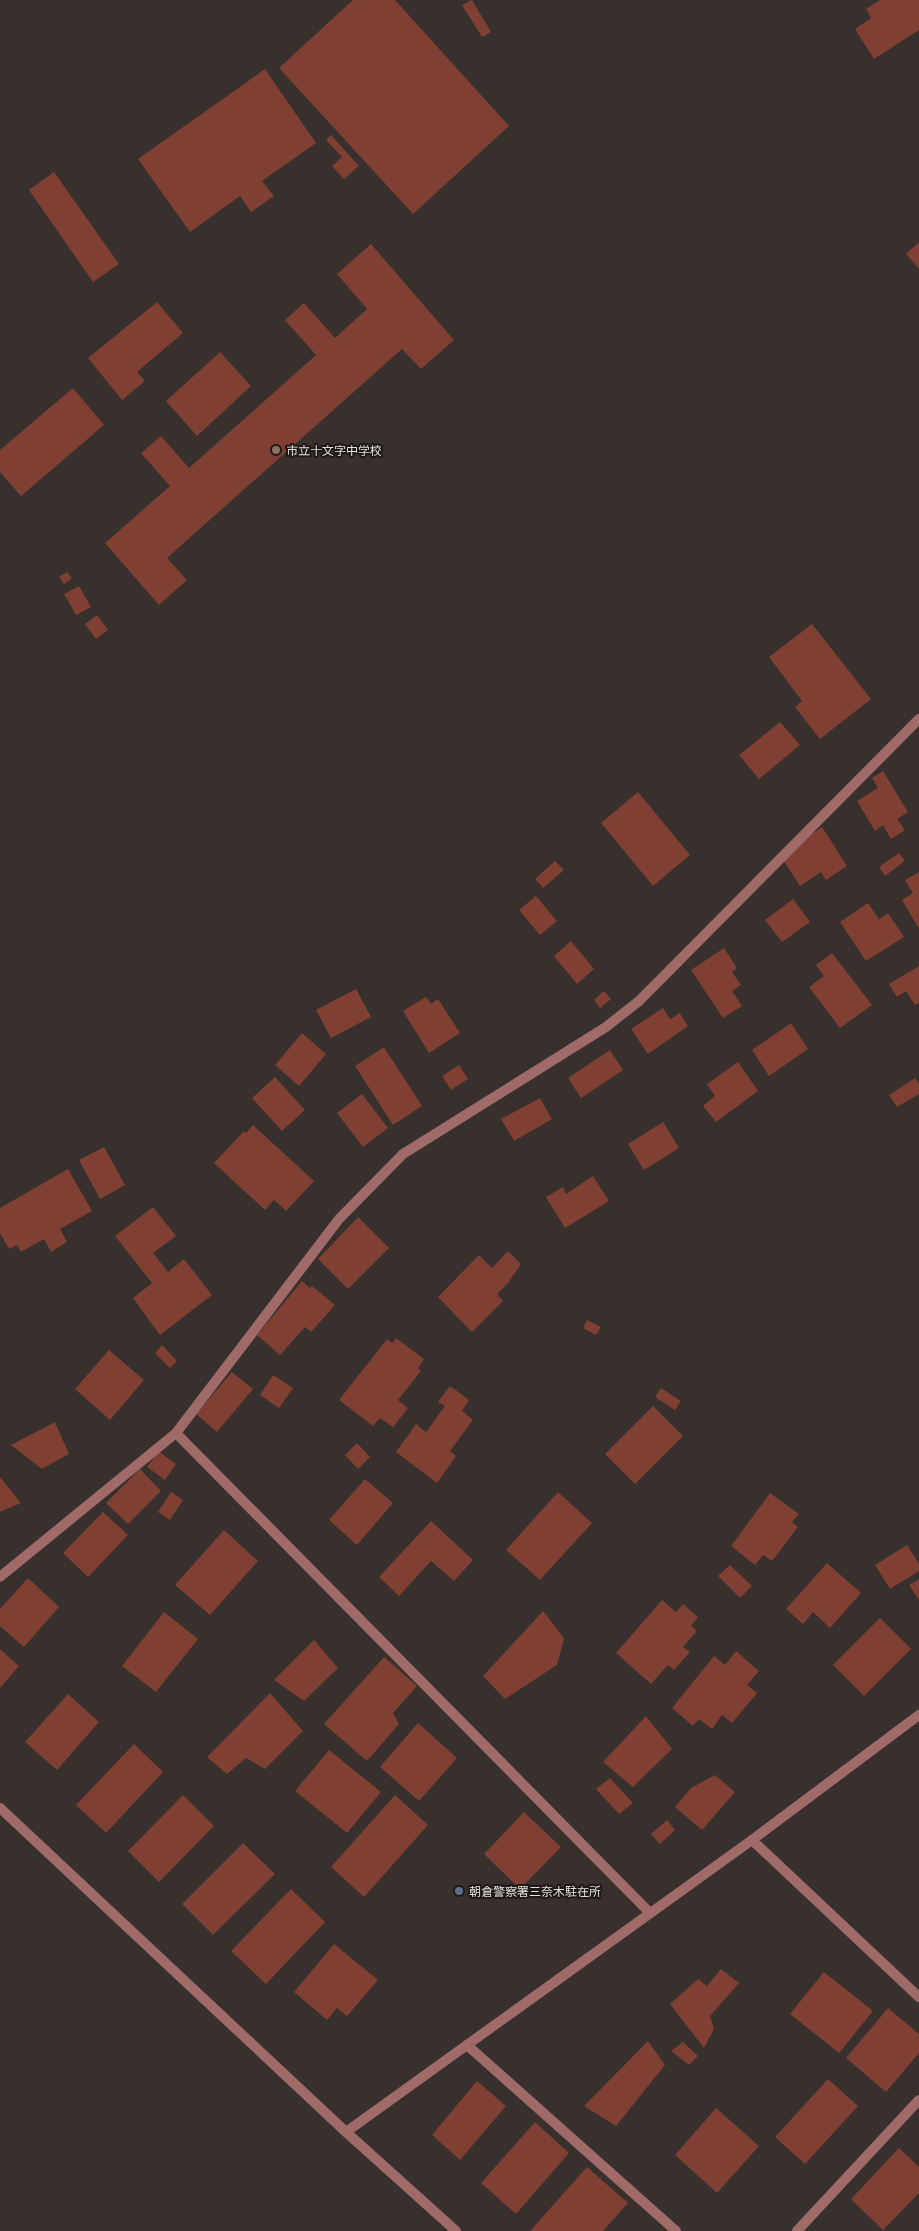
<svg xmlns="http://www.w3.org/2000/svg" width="919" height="2231" font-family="Montserrat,'Noto Sans JP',sans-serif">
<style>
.building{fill:#7f3f32}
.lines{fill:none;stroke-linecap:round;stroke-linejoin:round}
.street{stroke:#9f6a68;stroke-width:10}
.education-dot{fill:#8d6e63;stroke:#1c1917;stroke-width:2}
.service-dot{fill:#5c6f8a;stroke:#1c1917;stroke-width:2}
.labels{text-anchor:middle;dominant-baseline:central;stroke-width:4;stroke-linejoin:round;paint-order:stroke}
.poi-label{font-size:12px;fill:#e5e0dd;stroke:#1c1917;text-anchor:start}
</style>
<rect width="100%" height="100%" fill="#37302c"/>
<g class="building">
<path d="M353,0H395L509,126L413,214L279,68Z"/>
<path d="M472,0L491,32L482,37L462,5Z"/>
<path d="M880,0H919V30L874,59L855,29L871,18L866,9Z"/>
<path d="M265,69L316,143L262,181L274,196L251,212L240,196L190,232L138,159Z"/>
<path d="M331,135L359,166L344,179L332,166L342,157L326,140Z"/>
<path d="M54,172L119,264L93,282L29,190Z"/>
<path d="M919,242V269L906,254Z"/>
<path d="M371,244L454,340L421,369L402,349L167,558L187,580L159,605L105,543L170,486L141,453L161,436L189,468L316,355L285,320L304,303L335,338L367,309L337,274Z"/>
<path d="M157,302L183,333L137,372L145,381L122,400L88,358Z"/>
<path d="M220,352L251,386L197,436L166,401Z"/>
<path d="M73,388L104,425L21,496L0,472V450Z"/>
<path d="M67,572L72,578L64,584L59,577Z"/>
<path d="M79,586L91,607L76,615L64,594Z"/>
<path d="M97,615L108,630L96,639L85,624Z"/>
<path d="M812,624L871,699L820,739L795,707L802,701L769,657Z"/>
<path d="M780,722L800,745L759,779L739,755Z"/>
<path d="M883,771L908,812L897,819L905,830L891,839L883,825L875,831L857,801L878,788L872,778Z"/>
<path d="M638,792L690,855L653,886L601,823Z"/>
<path d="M822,827L847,866L826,880L821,872L800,886L780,855Z"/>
<path d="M899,853L905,861L885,876L879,867Z"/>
<path d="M555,861L564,870L543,888L535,879Z"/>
<path d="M919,872V929L902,900L913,893L905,880Z"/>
<path d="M536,896L557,921L540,935L519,910Z"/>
<path d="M793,899L810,922L782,942L765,920Z"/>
<path d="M868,903L879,919L888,913L904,937L866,961L840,922Z"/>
<path d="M571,941L594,969L577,984L554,956Z"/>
<path d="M724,948L737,968L732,972L741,985L732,991L742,1006L723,1018L691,970Z"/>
<path d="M832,953L872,1005L840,1028L809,987L824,976L816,965Z"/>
<path d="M919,966V1003L915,1005L906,991L897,997L889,984Z"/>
<path d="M356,989L371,1017L331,1038L316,1010Z"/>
<path d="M604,991L611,999L600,1008L594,1000Z"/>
<path d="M426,997L431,1004L438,999L460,1033L429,1053L403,1011Z"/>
<path d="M663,1008L670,1019L680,1013L688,1026L648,1054L631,1029Z"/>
<path d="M791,1023L808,1049L769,1076L752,1050Z"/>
<path d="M302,1033L326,1054L299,1086L275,1065Z"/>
<path d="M384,1047L422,1106L393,1125L355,1066Z"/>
<path d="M610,1050L623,1070L581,1098L568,1078Z"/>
<path d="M738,1062L758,1091L716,1122L703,1106L715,1096L707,1084Z"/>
<path d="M459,1065L468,1079L451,1090L442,1076Z"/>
<path d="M275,1077L305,1110L282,1131L252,1098Z"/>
<path d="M915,1078L919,1084V1094L897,1107L889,1095Z"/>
<path d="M362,1094L388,1128L363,1147L337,1113Z"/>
<path d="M540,1098L552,1119L514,1141L501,1119Z"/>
<path d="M663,1122L679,1148L644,1170L628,1144Z"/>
<path d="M253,1125L314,1181L286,1211L274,1200L265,1210L214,1163L244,1131L246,1133Z"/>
<path d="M104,1147L125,1185L100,1199L79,1160Z"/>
<path d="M68,1169L92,1211L60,1229L67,1242L51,1252L44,1239L21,1252L17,1245L9,1249L0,1233V1208Z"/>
<path d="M593,1176L609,1201L565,1228L546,1197L563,1187L566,1194Z"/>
<path d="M153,1207L176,1236L153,1253L168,1272L184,1259L212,1295L160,1335L133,1298L152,1283L115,1236Z"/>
<path d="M358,1217L389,1248L348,1289L318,1259Z"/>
<path d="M508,1251L521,1264L508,1283L497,1294L503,1301L472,1332L438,1297L479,1255L492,1268Z"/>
<path d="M302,1281L310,1288L312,1286L335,1305L311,1332L305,1327L280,1355L257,1335Z"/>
<path d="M587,1320L601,1327L596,1335L583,1328Z"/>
<path d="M396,1338L424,1359L418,1368L421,1371L398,1400L408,1408L393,1427L380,1418L373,1426L339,1400L387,1339L392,1343Z"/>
<path d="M162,1345L177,1361L170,1368L155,1353Z"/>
<path d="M109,1350L144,1380L110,1420L75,1389Z"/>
<path d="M232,1372L253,1389L217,1432L196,1414Z"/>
<path d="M273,1375L293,1388L279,1408L260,1395Z"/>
<path d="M450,1386L469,1400L462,1411L473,1420L450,1451L456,1456L437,1483L396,1452L416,1424L426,1432L445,1406L438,1402Z"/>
<path d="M661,1388L681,1401L675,1410L655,1397Z"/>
<path d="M653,1406L683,1436L635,1484L605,1454Z"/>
<path d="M55,1422L69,1454L42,1469L11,1445Z"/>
<path d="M357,1443L370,1457L358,1469L345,1455Z"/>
<path d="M158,1451L176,1464L165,1480L147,1467Z"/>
<path d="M140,1469L161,1491L128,1524L106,1503Z"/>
<path d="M0,1477L21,1503L0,1512Z"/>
<path d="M365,1479L393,1503L357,1545L329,1520Z"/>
<path d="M171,1492L183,1500L170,1520L158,1512Z"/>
<path d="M558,1492L592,1523L540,1580L506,1550Z"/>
<path d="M770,1493L799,1514L792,1522L798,1527L772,1561L763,1555L755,1565L731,1546Z"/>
<path d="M103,1512L128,1535L88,1577L63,1553Z"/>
<path d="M431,1521L473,1560L454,1581L431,1561L399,1596L379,1577Z"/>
<path d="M224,1530L258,1561L210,1615L175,1585Z"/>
<path d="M907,1545L919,1564V1571L890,1589L875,1565Z"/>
<path d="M827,1563L861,1593L830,1628L813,1612L803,1624L786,1609Z"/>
<path d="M730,1565L752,1586L740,1598L718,1576Z"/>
<path d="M28,1578L59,1607L24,1647L0,1626V1609Z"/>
<path d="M919,1579V1600L909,1585Z"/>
<path d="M662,1600L676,1612L683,1604L698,1617L691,1626L697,1631L683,1647L690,1652L674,1670L668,1665L651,1684L616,1653Z"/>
<path d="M543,1611L564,1638L557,1665L505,1699L483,1676Z"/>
<path d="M164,1612L198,1639L156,1692L122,1666Z"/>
<path d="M880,1618L911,1649L864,1696L833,1665Z"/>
<path d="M314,1640L338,1668L304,1701L274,1680Z"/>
<path d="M0,1649L19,1666L0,1688Z"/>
<path d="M736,1651L759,1671L747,1685L757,1693L732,1723L722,1715L712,1729L699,1719L693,1726L672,1708L714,1656L725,1665Z"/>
<path d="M384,1657L417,1686L393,1713L399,1724L367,1761L324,1724Z"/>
<path d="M270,1693L303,1731L265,1769L246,1758L227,1774L207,1757Z"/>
<path d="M68,1694L99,1722L57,1770L25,1742Z"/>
<path d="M646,1716L672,1749L633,1787L603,1762Z"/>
<path d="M418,1723L457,1758L419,1801L380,1767Z"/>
<path d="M134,1744L163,1772L106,1833L76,1805Z"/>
<path d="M329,1750L381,1792L347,1833L295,1791Z"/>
<path d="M715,1775L735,1792L702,1830L675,1807L691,1788Z"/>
<path d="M610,1778L633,1803L619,1814L596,1789Z"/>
<path d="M183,1795L214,1826L159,1882L128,1851Z"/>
<path d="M395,1795L428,1825L364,1897L331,1867Z"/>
<path d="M524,1812L561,1847L520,1889L484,1854Z"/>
<path d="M667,1820L675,1830L660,1844L651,1834Z"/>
<path d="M243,1843L275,1874L213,1935L182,1904Z"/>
<path d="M291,1889L325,1922L266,1984L231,1951Z"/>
<path d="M334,1944L378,1980L347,2016L337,2008L327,2020L294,1992Z"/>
<path d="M721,1969L739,1983L710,2016L714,2029L704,2048L670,2004L698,1979L707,1986Z"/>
<path d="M824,1972L873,2011L839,2053L790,2014Z"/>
<path d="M888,2008L919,2034V2053L886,2092L846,2058Z"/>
<path d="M648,2041L665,2065L616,2126L584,2106Z"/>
<path d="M683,2042L698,2056L689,2065L671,2051Z"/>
<path d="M828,2079L858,2106L805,2164L775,2137Z"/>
<path d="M477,2081L506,2106L460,2160L432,2135Z"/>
<path d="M716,2108L759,2146L717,2193L675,2155Z"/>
<path d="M535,2122L569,2153L516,2214L481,2183Z"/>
<path d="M899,2148L919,2167V2193L883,2230L851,2199Z"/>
<path d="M587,2167L628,2203L603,2231H530Z"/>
</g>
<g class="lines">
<g class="street">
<path d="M176,1433L650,1913"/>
<path d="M0,1577L176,1433L339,1219L403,1154L606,1027L639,1001L919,719"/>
<path d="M0,1808L346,2132L456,2231"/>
<path d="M752,1840L919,1997"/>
<path d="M467,2045L676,2231"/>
<path d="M346,2132L752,1840L919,1715"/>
<path d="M797,2231L919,2100"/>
</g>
</g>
<circle class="education-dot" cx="276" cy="450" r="5"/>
<circle class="service-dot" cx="459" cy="1891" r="5"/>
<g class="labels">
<g class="poi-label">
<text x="286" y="450">市立十文字中学校</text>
<text x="469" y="1891">朝倉警察署三奈木駐在所</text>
</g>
</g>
</svg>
